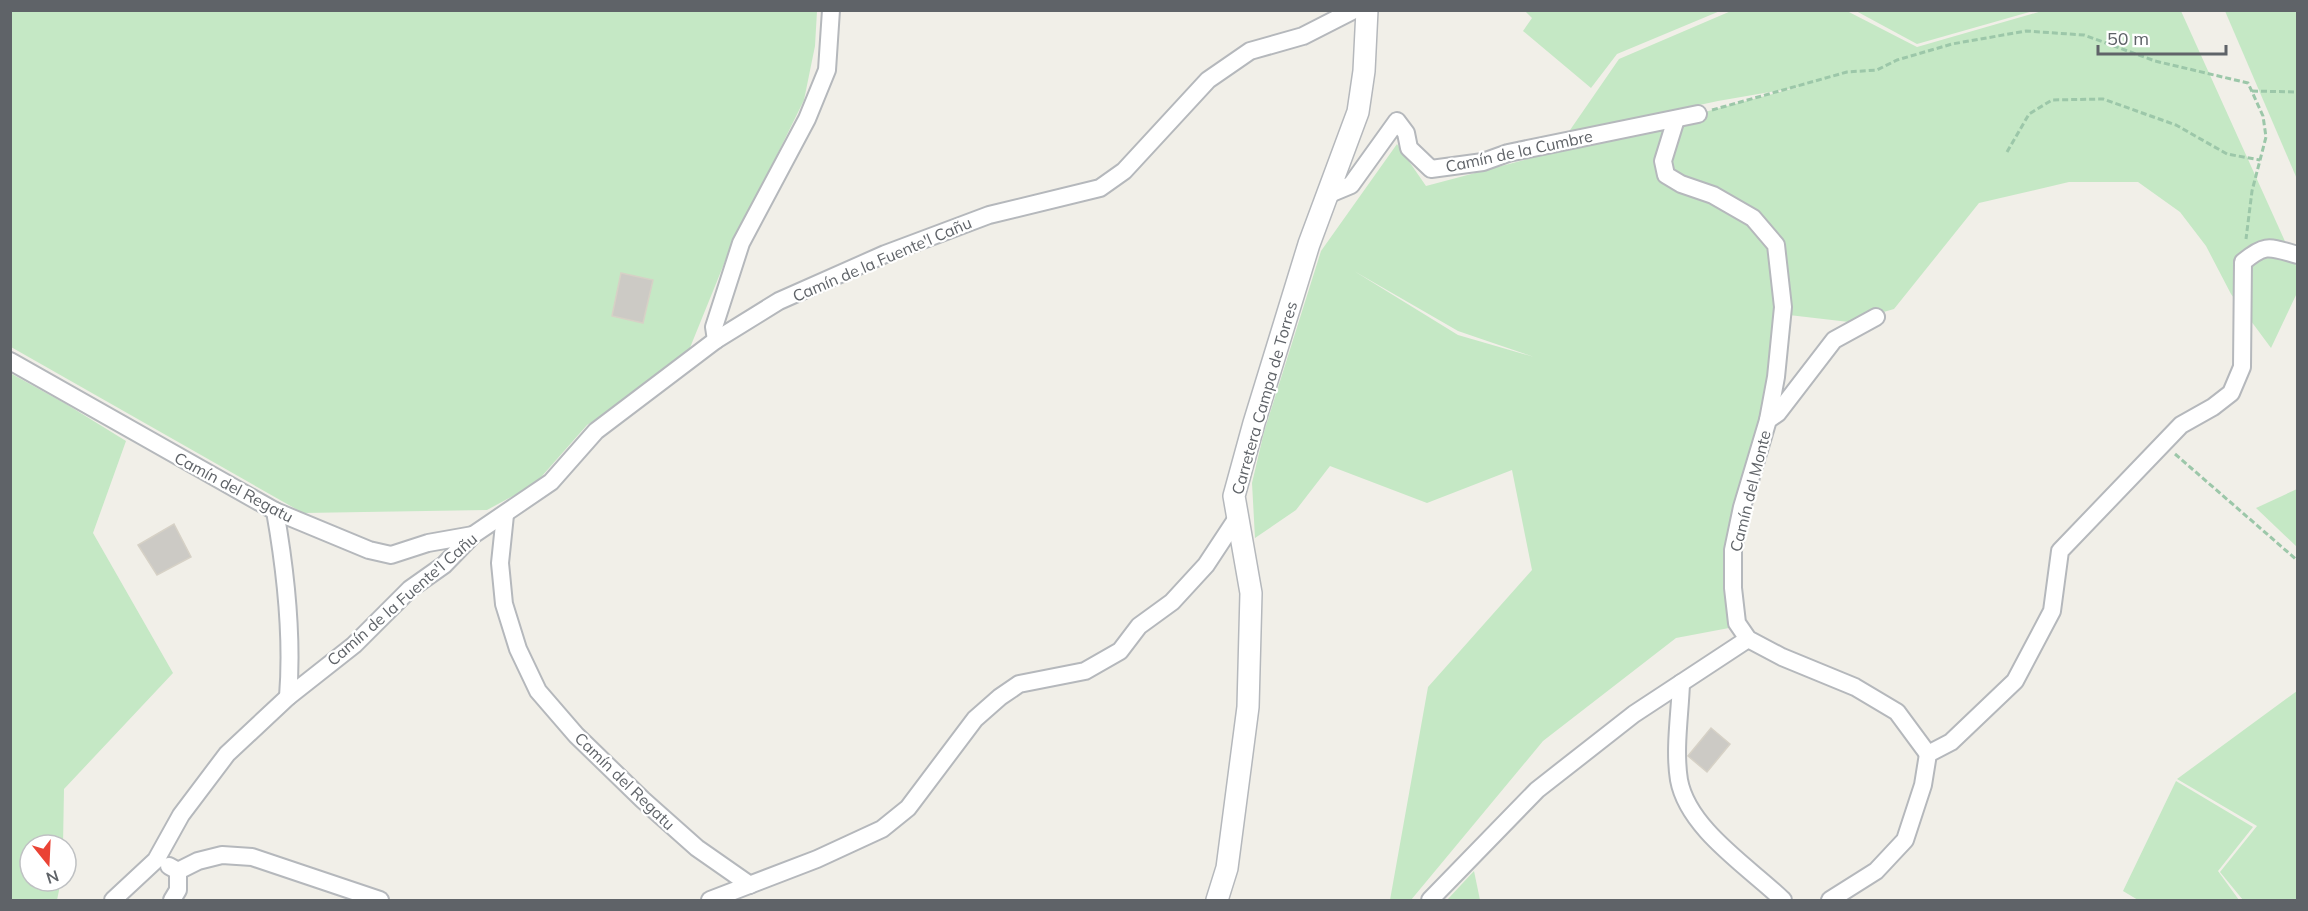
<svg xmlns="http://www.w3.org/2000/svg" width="2308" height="911" font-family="Mulish,sans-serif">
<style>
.green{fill:#c5e8c5;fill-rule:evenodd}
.building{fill:#cccac5;stroke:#d6d1c6;stroke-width:1.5}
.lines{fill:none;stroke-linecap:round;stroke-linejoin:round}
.minor-casing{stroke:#b5b8bc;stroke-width:20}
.tertiary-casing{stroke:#b5b8bc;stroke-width:24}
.path{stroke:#9cc7a9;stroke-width:3;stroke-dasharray:6 3;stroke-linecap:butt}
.minor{stroke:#fff;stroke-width:16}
.tertiary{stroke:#fff;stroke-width:21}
.labels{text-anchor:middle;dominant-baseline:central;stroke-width:4.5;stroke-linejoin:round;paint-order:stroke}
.street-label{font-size:16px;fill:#5f6368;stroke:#fff}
</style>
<rect width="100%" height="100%" fill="#f1efe8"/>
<g class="green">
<path d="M11,11H817L815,46L804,100L726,259L685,360L587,425L535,484L487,510L303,513L11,347Z"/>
<path d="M1525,11H1720L1617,54L1591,88L1523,31L1532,18Z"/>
<path d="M1731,11H1847L1917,47L2042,11H2181L2297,268V293L2271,348L2231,294L2206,246L2180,212L2138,182H2069L1979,203L1894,309L1849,322L1789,315L1741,517L1729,628L1676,638L1543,741L1411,900H1390L1428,687L1532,570L1512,470L1427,503L1330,466L1296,510L1255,538L1252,483L1264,432L1321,251L1397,144L1426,186L1799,87L1718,101L1568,133L1619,59ZM1354,271L1458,331L1534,357L1458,335Z"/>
<path d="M1856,11H2033L1917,44Z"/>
<path d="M2225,11H2297V179Z"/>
<path d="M10,373L66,404L126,441L93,533L173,673L64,789L63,845H30V881H61L57,900H11Z"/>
<path d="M2297,489V547L2256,508Z"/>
<path d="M2297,691V900H2243L2220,872L2257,826L2177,779Z"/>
<path d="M2176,781L2253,827L2218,871L2239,900H2138L2123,891Z"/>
<path d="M1474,871L1480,900H1447Z"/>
</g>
<g class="building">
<path d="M621,273L653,280L643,323L612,316Z"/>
<path d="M174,524L191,557L157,575L138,545Z"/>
<path d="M1711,728L1730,744L1707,772L1688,756Z"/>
</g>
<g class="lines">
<g class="minor-casing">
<g id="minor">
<path d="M1676,119L1663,161L1666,175L1681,184L1713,195L1753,218L1776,245L1783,307L1776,377L1768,420"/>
<path d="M1327,195L1351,185L1397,121L1406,133L1409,148L1431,169L1483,162L1508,153L1698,114"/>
<path d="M1876,317L1834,340L1778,413L1768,420L1742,507L1733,550V588L1737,623L1748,639L1782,657L1855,687L1897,712L1928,754"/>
<path d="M716,340L714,327L741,243L807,119L827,70L831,10"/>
<path d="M10,361L275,511L369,550L391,555L428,543L473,535"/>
<path d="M275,511C286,573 293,635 288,697"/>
<path d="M505,515L500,563L504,604L518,649L538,691L576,735L643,800L697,848L750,885"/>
<path d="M1681,683C1680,714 1674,749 1679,780C1688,829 1749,867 1783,900"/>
<path d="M169,866L178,871V890L172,900"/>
<path d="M178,871L198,861L222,855L252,857L380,900"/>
<path d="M113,900L156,860L181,815L227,754L288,697L354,645L410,589L444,565L473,535L551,482L596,431L716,340L779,301L885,254L989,215L1100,188L1124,171L1208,80L1250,51L1303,36L1354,10"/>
<path d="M710,900L817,859L882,829L908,808L975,719L1000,697L1019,684L1085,671L1120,651L1139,626L1172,602L1206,565L1237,518"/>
<path d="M1430,900L1537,790L1634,714L1748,639"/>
<path d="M1830,900L1876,871L1905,840L1923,785L1928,754L1951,742L2015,681L2052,611L2060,551L2181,425L2213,407L2231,393L2242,367L2243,262C2266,243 2269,247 2298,255"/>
</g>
</g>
<g class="tertiary-casing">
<path id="tertiary" d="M1217,900L1227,868L1248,707L1251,593L1234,496L1254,423L1309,244L1358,112L1364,71L1367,10"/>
</g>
<g class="path">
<path d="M2252,91L2298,92"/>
<path d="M1712,110L1847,72L1877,70L1897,60L1952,44L2026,31L2084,35L2155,61L2248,83L2263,116L2266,137L2252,191L2246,239"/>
<path d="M2007,152L2029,114L2052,100L2103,99L2176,125L2227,154L2260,160"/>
<path d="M2175,454L2298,561"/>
</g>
<use href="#minor" class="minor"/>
<use href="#tertiary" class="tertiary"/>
</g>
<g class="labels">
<g class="street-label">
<text transform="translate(1519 151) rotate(-12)">Camín de la Cumbre</text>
<text transform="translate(882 259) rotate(-23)">Camín de la Fuente'l Cañu</text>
<text transform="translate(1264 398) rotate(-74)">Carretera Campa de Torres</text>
<text transform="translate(234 487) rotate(28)">Camín del Regatu</text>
<text transform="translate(1750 491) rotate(-76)">Camín del Monte</text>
<text transform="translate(402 599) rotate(-41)">Camín de la Fuente'l Cañu</text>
<text transform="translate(625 781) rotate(44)">Camín del Regatu</text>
</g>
</g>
<rect width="2308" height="911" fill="none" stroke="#5f6368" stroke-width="24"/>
<g transform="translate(48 863) rotate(162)"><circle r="28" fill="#ffffff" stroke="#bfc1c3" stroke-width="1.5"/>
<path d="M0-4.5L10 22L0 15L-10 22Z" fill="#ea4335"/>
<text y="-9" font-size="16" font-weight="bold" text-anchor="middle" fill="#5f6368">N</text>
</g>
<path d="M2098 45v9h128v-9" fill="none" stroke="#5f6368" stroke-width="3"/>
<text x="2107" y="45" font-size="18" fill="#5f6368" stroke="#ffffff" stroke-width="4.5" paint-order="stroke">50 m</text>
</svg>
